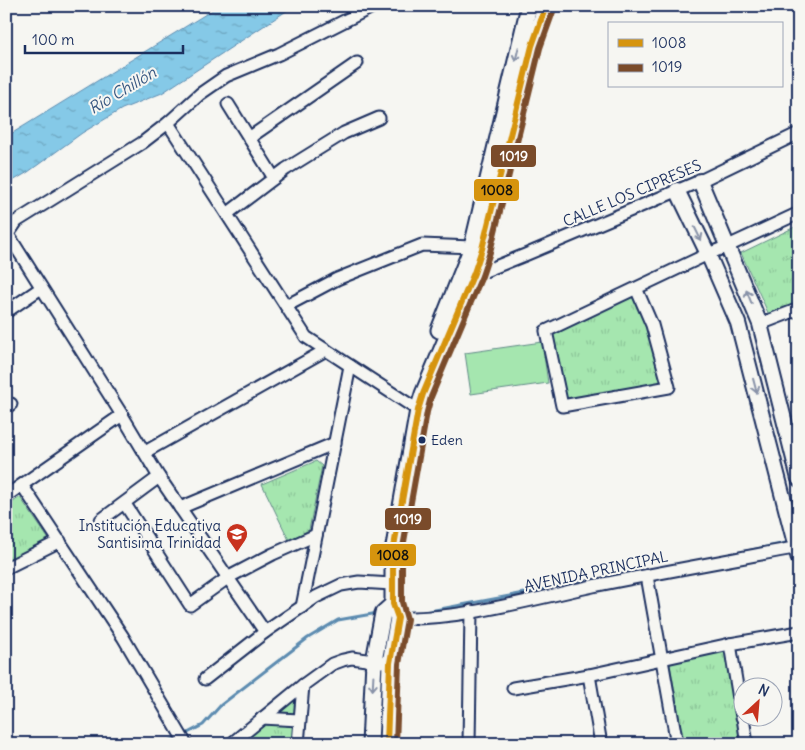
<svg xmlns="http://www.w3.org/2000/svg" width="805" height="750" font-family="Delius,sans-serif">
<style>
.park{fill:url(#park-tufts);stroke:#608a86}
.garden{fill:#a5e6af;stroke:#608a86}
.water{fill:url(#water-ripples);stroke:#5b8bb0}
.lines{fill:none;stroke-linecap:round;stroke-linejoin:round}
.stream{stroke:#5b8bb0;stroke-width:3}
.minor-casing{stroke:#1b2f5e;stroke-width:15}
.tertiary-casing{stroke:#1b2f5e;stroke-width:18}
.secondary-casing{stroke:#1b2f5e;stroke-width:19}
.minor{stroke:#f6f6f2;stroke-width:11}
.tertiary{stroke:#f6f6f2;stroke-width:14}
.secondary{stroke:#f6f6f2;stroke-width:15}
.bus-1-casing{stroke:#f6f6f2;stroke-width:10}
.bus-2-casing{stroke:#f6f6f2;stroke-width:10}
.bus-1{stroke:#d6940e;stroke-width:6}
.bus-2{stroke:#7a4b2a;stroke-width:6}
.oneway{stroke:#8892a8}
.bus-dot{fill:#1b2f5e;stroke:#f6f6f2;stroke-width:2}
.labels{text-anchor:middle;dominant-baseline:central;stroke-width:4;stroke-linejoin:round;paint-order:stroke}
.bus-label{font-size:14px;fill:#1b2f5e;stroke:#f6f6f2;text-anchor:start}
.street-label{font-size:15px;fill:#1b2f5e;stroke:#f6f6f2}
.poi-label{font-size:15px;fill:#1b2f5e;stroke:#f6f6f2;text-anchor:end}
.water-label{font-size:16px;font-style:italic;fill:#365680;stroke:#f6f6f2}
.line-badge{stroke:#f6f6f2;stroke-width:2}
.badge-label{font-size:14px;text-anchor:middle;font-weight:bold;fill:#fff}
.pale-badge-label{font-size:14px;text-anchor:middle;font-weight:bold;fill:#111}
</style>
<defs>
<pattern id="park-tufts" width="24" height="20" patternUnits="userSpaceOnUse" patternTransform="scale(1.25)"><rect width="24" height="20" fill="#a5e6af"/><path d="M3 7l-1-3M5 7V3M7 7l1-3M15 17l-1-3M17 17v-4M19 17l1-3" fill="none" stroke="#8dc699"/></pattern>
<pattern id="water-ripples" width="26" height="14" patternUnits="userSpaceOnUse" patternTransform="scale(1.25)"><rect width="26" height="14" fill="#85c9e7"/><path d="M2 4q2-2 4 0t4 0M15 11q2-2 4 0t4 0" fill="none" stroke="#6ca4be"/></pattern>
</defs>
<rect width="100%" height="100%" fill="#f6f6f2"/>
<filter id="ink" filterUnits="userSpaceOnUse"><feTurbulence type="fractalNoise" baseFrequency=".02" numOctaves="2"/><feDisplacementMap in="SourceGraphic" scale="10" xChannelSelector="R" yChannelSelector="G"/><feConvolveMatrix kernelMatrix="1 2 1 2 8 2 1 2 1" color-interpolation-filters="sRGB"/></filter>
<g filter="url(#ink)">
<g class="park">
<path d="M799,225V302L769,315L741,253Z"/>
<path d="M634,295L648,331L663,384L565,399L552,335Z"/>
<path d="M316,461L322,466L309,530L289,540L262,484Z"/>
<path d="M20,497L50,541L6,562V507Z"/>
<path d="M726,650L742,744H684L669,659Z"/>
<path d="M298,693L294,744H239Z"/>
</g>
<path class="garden" d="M542,342L548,383L471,394L465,353Z"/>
<path class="water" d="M219,6H294L162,93L122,109L82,133L28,172L6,185V137Z"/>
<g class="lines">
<g class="stream">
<path d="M711,558L791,542"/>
<path d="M419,613L626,574"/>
<path d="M162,744L182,736L203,725L221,705L308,638L338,620L378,613"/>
</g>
<g class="minor-casing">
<g id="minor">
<path d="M228,104L274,178"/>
<path d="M168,123L306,337L418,410"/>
<path d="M249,138L357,63"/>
<path d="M227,214L286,169L344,133L379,118"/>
<path d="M9,236L122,415L159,477L265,632"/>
<path d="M6,237L17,221L142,143L168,123L200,94L226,76L279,54L374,6"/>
<path d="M474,273L485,271L525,255L700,181L799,133"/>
<path d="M636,288L652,325L669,387L562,406L546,331L708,254L728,246L799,213"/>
<path d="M286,306L337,279L422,245L472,247"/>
<path d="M6,312L41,288"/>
<path d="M760,324L799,309"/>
<path d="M6,408L11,404"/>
<path d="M145,452L326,350"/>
<path d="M22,485L123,637L186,744"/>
<path d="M6,496L122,415"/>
<path d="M125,504L190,605L229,577L273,554L316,535"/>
<path d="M180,508L335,443"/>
<path d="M101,520L159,477"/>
<path d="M6,568L60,541"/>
<path d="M647,576L677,744"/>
<path d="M302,607L350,366"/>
<path d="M398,618C460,620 533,599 593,586C661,572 730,560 799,547"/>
<path d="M730,644L742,717"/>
<path d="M589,675L601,744"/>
<path d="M205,679L265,632L316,597L341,585L359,582L392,584"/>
<path d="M513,688L589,675L730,644L799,632"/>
<path d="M262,718L299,720"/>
<path d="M743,718L747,744"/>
<path d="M231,744L303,685L332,664L343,660L352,658L381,662"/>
<path d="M298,744L303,685"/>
<path d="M469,744L471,611"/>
</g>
</g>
<g class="tertiary-casing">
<g id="tertiary">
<path d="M700,181L760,324L799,479"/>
<path d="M677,190L708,254L738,323L799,559"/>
</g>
</g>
<g class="secondary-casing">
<g id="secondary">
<path d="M439,330L472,247L529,6"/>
<path d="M370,744L374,661L383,613L393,604"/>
<path d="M387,744L390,663L398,618L393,604V552L418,410L423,394L474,273L482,249L532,46L546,6"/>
</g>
</g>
<use href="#minor" class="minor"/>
<use href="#tertiary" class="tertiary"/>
<use href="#secondary" class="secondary"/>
<g class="bus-1-casing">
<path id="bus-1" d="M387,744L390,663L398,618L393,604V552L418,410L423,394L474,273L482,249L532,46L546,6"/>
</g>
<g class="bus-2-casing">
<path id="bus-2" d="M396,744L399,664L407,619L402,602V553L427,412L431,397L482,276L490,252L540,48L554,9"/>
</g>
<use href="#bus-1" class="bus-1"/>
<use href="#bus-2" class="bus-2"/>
</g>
<defs><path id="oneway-shaft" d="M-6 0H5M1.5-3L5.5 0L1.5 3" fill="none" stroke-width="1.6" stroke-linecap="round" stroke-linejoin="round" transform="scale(1.25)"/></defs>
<g class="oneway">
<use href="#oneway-shaft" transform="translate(517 54) rotate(103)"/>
<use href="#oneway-shaft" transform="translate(698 234) rotate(64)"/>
<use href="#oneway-shaft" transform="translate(749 297) rotate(-112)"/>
<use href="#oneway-shaft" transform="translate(755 386) rotate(75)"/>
<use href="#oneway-shaft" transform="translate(373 683) rotate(93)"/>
</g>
</g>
<defs>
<g id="school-pin" transform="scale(1.125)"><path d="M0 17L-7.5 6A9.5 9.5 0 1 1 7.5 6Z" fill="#c8321e" stroke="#f6f6f2"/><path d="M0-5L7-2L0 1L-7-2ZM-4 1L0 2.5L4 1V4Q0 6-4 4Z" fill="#fff"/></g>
</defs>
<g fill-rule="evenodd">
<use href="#school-pin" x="237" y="534"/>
</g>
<circle class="bus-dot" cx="422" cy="440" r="4.5"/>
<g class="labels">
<g class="bus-label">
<text x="431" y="440">Eden</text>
</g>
<g class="street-label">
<text transform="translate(632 193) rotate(-23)">CALLE LOS CIPRESES</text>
<text transform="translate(596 571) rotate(-12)">AVENIDA PRINCIPAL</text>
</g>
<g class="poi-label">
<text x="221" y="525">Institución Educativa<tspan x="221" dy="17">Santisima Trinidad</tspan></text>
</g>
<g class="water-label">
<text transform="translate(122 90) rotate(-31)">Río Chillón</text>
</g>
</g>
<g class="line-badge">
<rect x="490" y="144" width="47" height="24" rx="5" fill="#7a4b2a"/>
<rect x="473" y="178" width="47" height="24" rx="5" fill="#d6940e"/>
<rect x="384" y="507" width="48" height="24" rx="5" fill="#7a4b2a"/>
<rect x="369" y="543" width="48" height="24" rx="5" fill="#d6940e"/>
</g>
<g class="badge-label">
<text x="514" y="161">1019</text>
<text x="408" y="524">1019</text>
</g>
<g class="pale-badge-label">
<text x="497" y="195">1008</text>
<text x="393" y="560">1008</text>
</g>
<rect width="805" height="750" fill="none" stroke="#f6f6f2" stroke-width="25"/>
<rect x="12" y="12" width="780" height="725" fill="none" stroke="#1b2f5e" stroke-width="2" filter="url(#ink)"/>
<rect x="608" y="22" width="175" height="65" fill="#f6f6f2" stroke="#9ea6b7"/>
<rect x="618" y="39" width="25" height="8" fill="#d6940e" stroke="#9ea6b7"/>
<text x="652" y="48" font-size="15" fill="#1b2f5e">1008</text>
<rect x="618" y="64" width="25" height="8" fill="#7a4b2a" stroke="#9ea6b7"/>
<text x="652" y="72" font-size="15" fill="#1b2f5e">1019</text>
<g transform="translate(758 702) rotate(26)"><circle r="24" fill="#f6f6f2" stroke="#9ea6b7"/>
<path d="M0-4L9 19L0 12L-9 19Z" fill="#c8321e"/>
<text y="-8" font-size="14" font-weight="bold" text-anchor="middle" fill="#1b2f5e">N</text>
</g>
<path d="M25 45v8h158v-8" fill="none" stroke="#1b2f5e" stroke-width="2.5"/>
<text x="32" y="45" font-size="15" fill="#1b2f5e" stroke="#f6f6f2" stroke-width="4" paint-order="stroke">100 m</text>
</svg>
